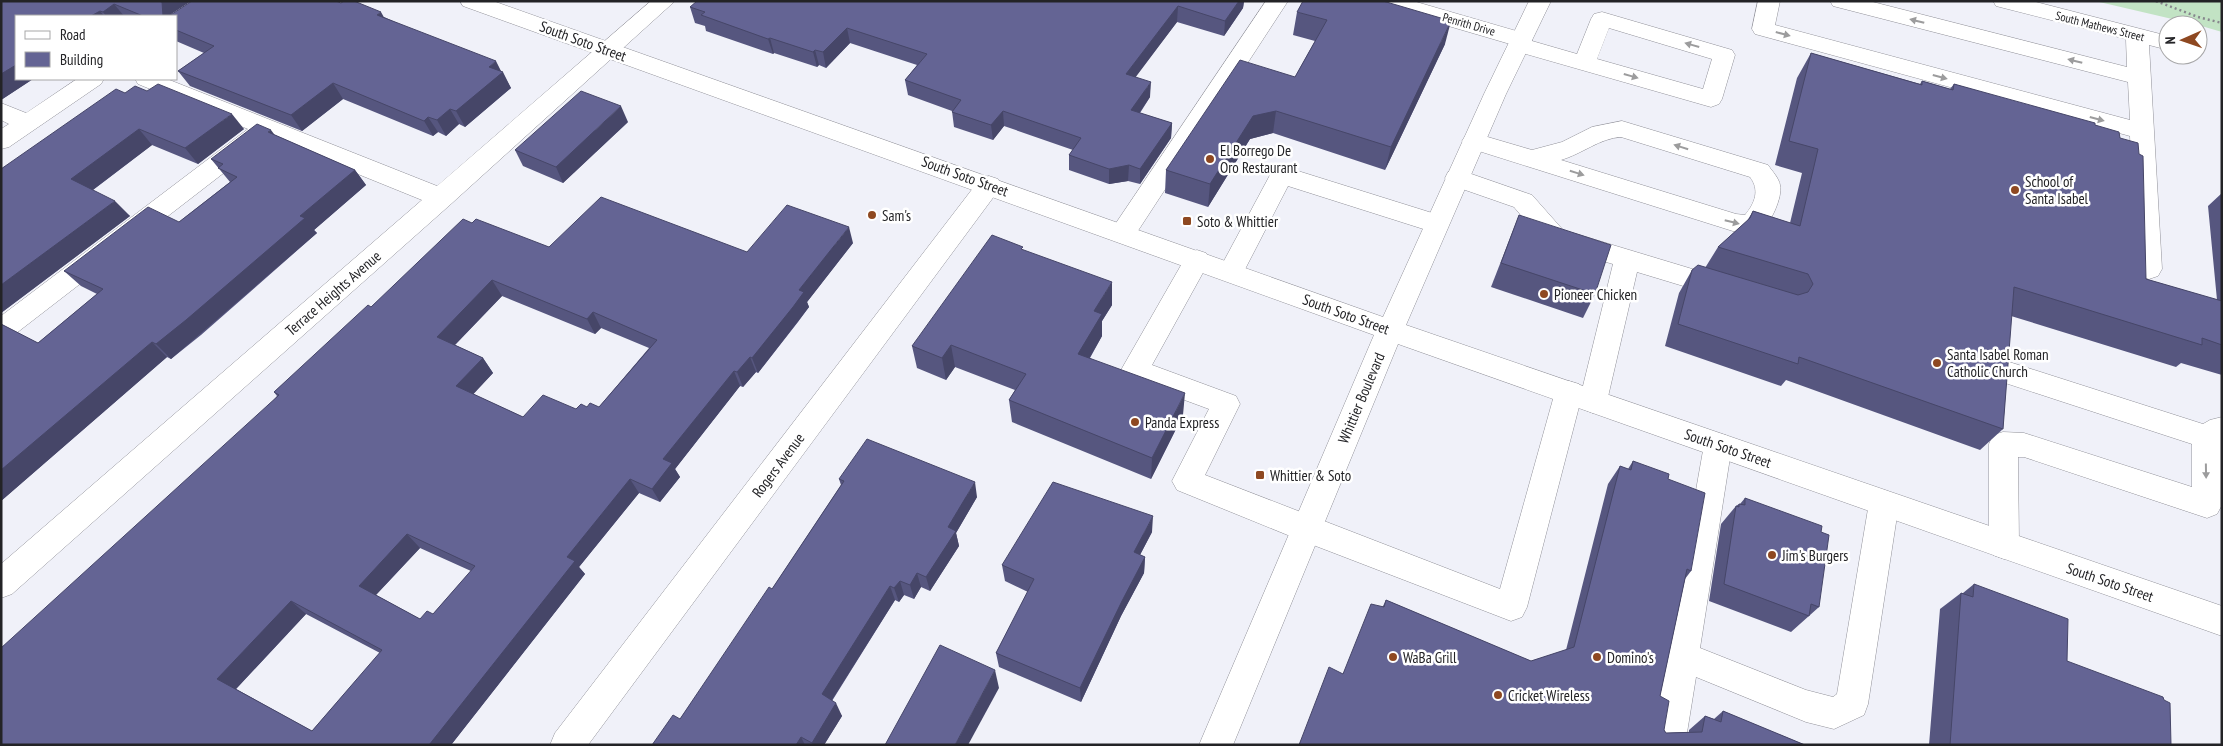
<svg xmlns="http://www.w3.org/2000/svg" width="2223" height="746" font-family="'PT Sans Narrow',sans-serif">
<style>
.green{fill:#c2e3c4}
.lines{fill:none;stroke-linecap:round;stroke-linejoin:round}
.minor-casing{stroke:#919199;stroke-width:1}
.major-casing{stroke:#919199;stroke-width:1}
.path{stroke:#87878d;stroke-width:2.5;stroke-dasharray:2 3;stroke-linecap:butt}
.minor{fill:#fff;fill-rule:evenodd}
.major{fill:#fff;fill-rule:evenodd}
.wall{fill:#56567f;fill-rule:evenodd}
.shaded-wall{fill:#464668}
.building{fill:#646494;stroke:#464668;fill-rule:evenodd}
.oneway{fill:#9c9c9d}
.poi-dot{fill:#8e4821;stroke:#fff;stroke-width:2}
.labels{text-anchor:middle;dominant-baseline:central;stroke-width:5;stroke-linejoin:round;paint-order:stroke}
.far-street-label{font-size:12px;fill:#232326;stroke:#fff}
.street-label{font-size:15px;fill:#232326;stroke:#fff}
.poi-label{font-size:15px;fill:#232326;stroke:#fff;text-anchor:start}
</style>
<rect width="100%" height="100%" fill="#f0f1f9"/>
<path class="green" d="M2095,1H2222V32L2198,25Z"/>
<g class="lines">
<g class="minor-casing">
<g id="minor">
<path d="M651,1H675L451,204L12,594L1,598V564L422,200L269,138L10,338L1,341V316L248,129L138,84L135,79H167L437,186Z"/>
<path d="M1266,1H1288L1132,240L1123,242L1114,240L1110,233L1114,226Z"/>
<path d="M1377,1H1413L1530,35L1532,41L1577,54L1591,19L1594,14L1602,12L1732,50L1735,55L1722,99L1719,104L1711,107L1512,50L1510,44L1380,6ZM1609,28L1712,59L1703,89L1597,59Z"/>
<path d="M1758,1H1780L1775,25L2130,120L2128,82L1833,6L1830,1H1869L2127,67L2126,39L1996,6L1993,1H2032L2168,36V50L2149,45L2162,269L2158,276L2149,279L2140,276L2136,269L2130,136L1755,34L1752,29Z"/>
<path d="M77,79H104L101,84L9,147L1,149V129L9,124L1,120V103L26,113Z"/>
<path d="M1622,121L1768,165C1772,171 1779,178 1780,185C1783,197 1770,225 1760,232C1753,236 1743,233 1736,232L1466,147L1462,141L1466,135L1474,133L1532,150L1562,142L1592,127ZM1621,137L1750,177C1760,190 1755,203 1745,215L1736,214L1561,160C1582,154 1600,138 1621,137Z"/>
<path d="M1282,166L1445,217L1449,224L1445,231L1436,233L1288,186L1240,279L1231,282L1222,279L1218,272L1270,175L1273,169Z"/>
<path d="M1457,169L1532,195L1563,230L1732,281L1736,288L1732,295L1723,298L1637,272L1607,401L1603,409L1593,413L1583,409L1580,403L1527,607L1522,617L1511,621L1295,538L1177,490L1172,481L1209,409L1125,378L1121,370L1188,253L1197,250L1206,253L1210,260L1152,365L1236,396L1240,404L1205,475L1500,589L1555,392L1559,384L1569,381L1579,384L1582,390L1613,264L1545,244L1514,207L1448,184L1445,178L1448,172Z"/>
<path d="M989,176L998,179L1001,185L998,191L588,745H550L555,733L980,179Z"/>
<path d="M2003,360L2203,424L2210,420L2222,417V505L2217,514L2207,518L2024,457H2018L2019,545L2015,555L2004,559L1993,555L1989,545V444L1993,435L2003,432L2024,433L2192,487V444L1993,379L1989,371L1993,363Z"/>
<path d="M1718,433L1728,436L1732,445L1700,648L1806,690L1833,697L1837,694L1869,503L1874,494L1884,490L1894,494L1899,503L1868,704L1864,715L1834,729L1806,722L1696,677L1685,745H1651L1704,445L1708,436Z"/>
</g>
</g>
<g class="major-casing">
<path id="major" d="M460,1H493L1383,317L1484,94L1529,1H1551L1506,94L1406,325L2222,606V636L1398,344L1233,745H1199L1374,335L463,6Z"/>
</g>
<path class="path" d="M2156,1L2198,17L2222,23"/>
<use href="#minor" class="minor"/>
<use href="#major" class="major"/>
</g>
<g class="wall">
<path d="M1,1H191L171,14L384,17L501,71L511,88L465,127L459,124L446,136L438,132L433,136L343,99L302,131L190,86L178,71L204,53L176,41V16H16V79H33L1,100Z"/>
<path d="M1244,1L1243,8L1224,36L1177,22L1135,77L1150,97L1140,113L1172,123L1171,138L1140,184L1128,181L1109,184L1069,170V155L1073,150L1004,126L993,140L954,127L952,111L908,95L905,80L917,65L850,43L826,68L819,65L817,67L774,53L773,54L706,31L705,26L695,23L690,7Z"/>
<path d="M1297,12L1445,44L1385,170L1273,133L1250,139L1208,207L1165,193L1166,170L1295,77L1315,41L1293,35Z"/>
<path d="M1811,53L1920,84L1922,81L1950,89L1954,84L2095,125L2120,138L2146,279L2217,300L2208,206L2222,193V375L2181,363L2176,367L2011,316L2003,429L1980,450L1786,380L1781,386L1665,346L1679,293L1692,270L1705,268L1718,247L1747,221L1753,211L1790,223L1802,173L1775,165L1797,78Z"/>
<path d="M125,93L244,129L198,164L152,145L93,190L130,216L1,313V169Z"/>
<path d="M628,122L563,183L523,166L515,150Z"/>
<path d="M275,135L355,170L366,185L314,230L317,233L201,335L171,359L167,357L1,501V324L38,343L97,294L81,286L64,271L179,222L230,182L211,159Z"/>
<path d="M1519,215L1595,294L1583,318L1491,287Z"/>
<path d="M472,223L549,247L747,252L853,243L807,302L809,307L798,322L758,373L756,372L743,387L740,386L675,469L680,477L660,502L639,493L579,567L585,574L451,745H1L277,396L274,392L371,307ZM502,296L595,334L601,328L649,348L599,407H587L576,409L523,417L473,394L493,373L483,358L455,345ZM420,548L471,571L433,614L420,619L376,595ZM306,614L380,653L312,731L236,689Z"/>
<path d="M1023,250L1112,305L1102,321V336L1090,358L1183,415L1151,479L1012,422L1009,400L1015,390L955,367L946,380L917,368L912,346Z"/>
<path d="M1633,461L1668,479L1691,571L1685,579L1660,696L1664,730L1666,733L1689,732V730L1705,716L1714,719L1723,711L1805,745H1299L1343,674L1383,606L1386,600L1531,661L1566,650L1608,484L1620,466L1628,469Z"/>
<path d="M839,479L977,497L956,533L959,546L930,591L921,587L914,599L904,595L899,602L895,600L832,701L842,716L824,745H652L680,719L772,589L841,485Z"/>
<path d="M1745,498L1821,532L1819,607L1791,632L1709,601L1721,524L1736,506L1739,504H1740Z"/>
<path d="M1152,532L1140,555L1145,557L1144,573L1121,616L1081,702L999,667L996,653L1028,592L1005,581L1002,565Z"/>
<path d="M1974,584L2067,661L2171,745H1929L1940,609L1961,593H1963Z"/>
</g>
<g class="shaded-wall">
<path d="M158,1H191L171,14L173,16H163Z"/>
<path d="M1239,1H1244L1243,8L1224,36L1225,21Z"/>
<path d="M114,4L124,16H106L103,12Z"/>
<path d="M1178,6L1177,22L1126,90V74Z"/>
<path d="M100,11L104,16H91Z"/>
<path d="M381,12L390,28L377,15Z"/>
<path d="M1451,21L1445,44L1385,170L1391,147Z"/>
<path d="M847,28L850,43L826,68L823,52Z"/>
<path d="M770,38L774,53L773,54L768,39Z"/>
<path d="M815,50L819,65L817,67L813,52Z"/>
<path d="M496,61L502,73L503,72L511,88L465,127L456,111L489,67Z"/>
<path d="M16,65V79H33L1,100V74Z"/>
<path d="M1151,82L1150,97L1131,125V110Z"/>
<path d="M333,83L343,99L302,131L291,115Z"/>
<path d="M621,106L628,122L563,183L556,167Z"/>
<path d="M450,109L459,124L446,136L437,120Z"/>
<path d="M1003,111L1004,126L993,140L991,125Z"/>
<path d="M1276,111L1273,133L1250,139L1208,207L1210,184L1253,116Z"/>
<path d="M232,114L244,129L198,164L185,148Z"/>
<path d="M428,117L438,132L433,136L424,121Z"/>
<path d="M1172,123L1171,138L1140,184V169Z"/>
<path d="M139,129L152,145L86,195L71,179Z"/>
<path d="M271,130L283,146L268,132Z"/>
<path d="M1129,165L1128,181L1109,184V169Z"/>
<path d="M355,170L366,185L314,230L317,233L171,359L156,344L300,216Z"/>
<path d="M115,201L130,216L1,313V285Z"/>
<path d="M849,227L853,243L807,302L809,307L758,373L752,358L799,290Z"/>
<path d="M492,280L502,296L448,352L437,337Z"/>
<path d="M1112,282V305L1102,321V336L1079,376L1078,354L1094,311Z"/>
<path d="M593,312L601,328L595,334L587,319Z"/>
<path d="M152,342L167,357L1,501V470Z"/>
<path d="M951,345L955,367L946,380L942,358Z"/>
<path d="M750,357L756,372L743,387L737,372Z"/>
<path d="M483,358L493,373L467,401L456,386Z"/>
<path d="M734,371L740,386L675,469L680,477L660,502L652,489L663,459Z"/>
<path d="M1185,393L1183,415L1151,479L1152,458Z"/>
<path d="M630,479L639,493L579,567L585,574L451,745H429L567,557Z"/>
<path d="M975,482L977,497L956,533L959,546L930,591L926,577L948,527Z"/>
<path d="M1153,516L1152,532L1133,568L1134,552Z"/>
<path d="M407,534L420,548L373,598L359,586Z"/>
<path d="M1145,557L1144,573L1121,616L1081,702L1080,688L1122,601Z"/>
<path d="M917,573L921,587L914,599L910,585Z"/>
<path d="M900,581L904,595L899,602L894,588Z"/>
<path d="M890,586L895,600L828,706L822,694Z"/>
<path d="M291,601L306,614L235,690L217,679Z"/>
<path d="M995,670L999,688L968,745H955Z"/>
<path d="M836,703L842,716L824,745H813L812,743Z"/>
<path d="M801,737L805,745H796Z"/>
</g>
<g class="building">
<path d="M1,1H158L162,2L163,16L172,14L192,1H336L341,3L344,1H354L381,12L377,15L496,61L489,67L503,72L456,111L450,109L437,120L428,117L424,121L333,83L291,115L178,71L214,46L176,30V16H143L114,4L103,12L100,11L91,16H16V65L1,74Z"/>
<path d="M697,1H1239L1225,21L1178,6L1126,74L1151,82L1131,110L1172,123L1140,169L1129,165L1109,169L1069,155L1081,138L1003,111L991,125L952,112L961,100L905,80L927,54L847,28L823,52L815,50L813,52L770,38L768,39L701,15L705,12L690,7Z"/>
<path d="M1303,1H1383L1451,21L1391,147L1276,111L1253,116L1210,184L1166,170L1240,60L1295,77L1327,20L1297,12Z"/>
<path d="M1811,53L1922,85V81L1953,90L1954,84L2095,123V125L2119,132L2120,138L2138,143L2139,154L2143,156L2146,279L2222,301V345L2202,338V345L2014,287L2003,429L1799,357L1798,364L1678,324L1692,270L1698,265L1798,295L1808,292L1813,284L1808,274L1718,247L1750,218L1753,211L1800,226L1818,149L1789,141Z"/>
<path d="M158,84L232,114L185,148L139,129L71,179L115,201L1,285V169L116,89L125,93L135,86L147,91Z"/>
<path d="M581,91L621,106L556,167L515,150Z"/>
<path d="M257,124L271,130L268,132L355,170L300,216L305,218L186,320L156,344L152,342L1,470V324L38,343L103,289L64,271L148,207L179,222L237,177L218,168L223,164L211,159Z"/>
<path d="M601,197L747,252L787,205L849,227L799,290L804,292L793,307L752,358L750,357L737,372L734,371L663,459L672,463L652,489L630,479L567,557L575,561L429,745H1V648L279,395L274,392L368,305L371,307L463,219L472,223L476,219L549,247ZM492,280L587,319L593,312L657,340L599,407L590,403L587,407L581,404L576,409L543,395L523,417L456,386L483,358L437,337ZM407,534L475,566L433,614L427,611L420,619L359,586ZM291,601L382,650L312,731L217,679Z"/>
<path d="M1519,215L1611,245L1595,294L1501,263Z"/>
<path d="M992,235L1023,247L1021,249L1112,282L1094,311L1102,314L1078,354L1185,393L1152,458L1009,400L1026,374L951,345L942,358L912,346Z"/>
<path d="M867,439L975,482L948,527L956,531L926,577L917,573L910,585L900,581L894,588L890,586L822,694L836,703L812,743L801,737L796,745H652L673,715L680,719L769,587L772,589L844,481L839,479Z"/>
<path d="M1633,461L1669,474L1668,479L1705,493L1691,571L1687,569L1660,696L1669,701L1664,730L1666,733L1702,732L1705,716L1721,722L1723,711L1805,745H1299L1329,667L1343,674L1371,604L1384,607L1386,600L1531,661L1574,647L1620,466L1631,470Z"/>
<path d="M1053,482L1153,516L1134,552L1145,557L1122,601L1080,688L996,653L1034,579L1002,565Z"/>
<path d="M1745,498L1822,526L1821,532L1829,535L1819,607L1811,604L1809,616L1724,584L1736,506L1739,507V504L1745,505Z"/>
<path d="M1974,584L2068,619L2067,661L2163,697L2164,700L2170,703L2171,745H1950L1961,593L1973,597Z"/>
<path d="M940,645L995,670L955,745H885Z"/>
</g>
<defs><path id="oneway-solid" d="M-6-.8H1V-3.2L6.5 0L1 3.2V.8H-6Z" transform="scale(1.25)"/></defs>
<g class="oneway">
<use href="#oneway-solid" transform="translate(1917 21) rotate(-166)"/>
<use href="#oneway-solid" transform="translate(1783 34) rotate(15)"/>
<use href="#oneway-solid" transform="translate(1692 45) rotate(-164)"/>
<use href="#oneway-solid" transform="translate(2075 61) rotate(-166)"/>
<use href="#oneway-solid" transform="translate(1631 76) rotate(16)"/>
<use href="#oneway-solid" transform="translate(1940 77) rotate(15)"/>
<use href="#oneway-solid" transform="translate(2097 119) rotate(15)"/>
<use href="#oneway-solid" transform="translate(1681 147) rotate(-163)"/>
<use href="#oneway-solid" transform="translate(1577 173) rotate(17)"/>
<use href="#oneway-solid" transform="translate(1732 222) rotate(14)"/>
<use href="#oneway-solid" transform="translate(2206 471) rotate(89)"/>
</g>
<g class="poi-dot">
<circle cx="1210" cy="159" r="5"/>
<circle cx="2015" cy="190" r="5"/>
<circle cx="872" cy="215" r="5"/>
<rect x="1182" y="216" width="10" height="10" rx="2.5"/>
<circle cx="1544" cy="294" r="5"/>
<circle cx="1937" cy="363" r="5"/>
<circle cx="1135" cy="422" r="5"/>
<rect x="1255" y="470" width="10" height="10" rx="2.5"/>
<circle cx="1772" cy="555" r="5"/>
<circle cx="1393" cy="657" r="5"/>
<circle cx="1597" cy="657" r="5"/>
<circle cx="1498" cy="695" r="5"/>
</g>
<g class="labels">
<g class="far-street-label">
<text transform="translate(1469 24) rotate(16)">Penrith Drive</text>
<text transform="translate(2100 26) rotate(14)">South Mathews Street</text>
</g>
<g class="street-label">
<text transform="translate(583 41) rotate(20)">South Soto Street</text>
<text transform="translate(965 176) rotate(20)">South Soto Street</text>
<text transform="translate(333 293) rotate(-41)">Terrace Heights Avenue</text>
<text transform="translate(1346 314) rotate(20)">South Soto Street</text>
<text transform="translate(1361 398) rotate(-67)">Whittier Boulevard</text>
<text transform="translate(1728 448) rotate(19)">South Soto Street</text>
<text transform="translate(778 465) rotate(-53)">Rogers Avenue</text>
<text transform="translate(2110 582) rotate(19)">South Soto Street</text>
</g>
<g class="poi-label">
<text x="1220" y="150">El Borrego De<tspan x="1220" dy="17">Oro Restaurant</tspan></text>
<text x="2025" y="181">School of<tspan x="2025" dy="17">Santa Isabel</tspan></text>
<text x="882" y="215">Sam's</text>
<text x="1197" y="221">Soto &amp; Whittier</text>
<text x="1554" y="294">Pioneer Chicken</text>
<text x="1947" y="354">Santa Isabel Roman<tspan x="1947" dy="17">Catholic Church</tspan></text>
<text x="1145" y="422">Panda Express</text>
<text x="1270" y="475">Whittier &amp; Soto</text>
<text x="1782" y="555">Jim's Burgers</text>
<text x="1403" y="657">WaBa Grill</text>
<text x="1607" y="657">Domino's</text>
<text x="1508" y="695">Cricket Wireless</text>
</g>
</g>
<rect width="2223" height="746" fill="none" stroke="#232326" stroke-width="5"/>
<rect x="15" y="15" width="162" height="65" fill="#ffffff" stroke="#a7a7a8"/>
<rect x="25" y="31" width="25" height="8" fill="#ffffff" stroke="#a7a7a8"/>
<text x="60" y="40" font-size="15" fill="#232326">Road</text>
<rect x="25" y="52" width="25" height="15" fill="#646494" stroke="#a7a7a8"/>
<text x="60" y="65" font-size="15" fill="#232326">Building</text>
<g transform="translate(2183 40) rotate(268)"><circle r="24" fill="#ffffff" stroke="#a7a7a8"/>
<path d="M0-4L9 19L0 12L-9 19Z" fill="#8e4821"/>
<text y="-8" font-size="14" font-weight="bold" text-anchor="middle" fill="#232326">N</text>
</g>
</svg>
